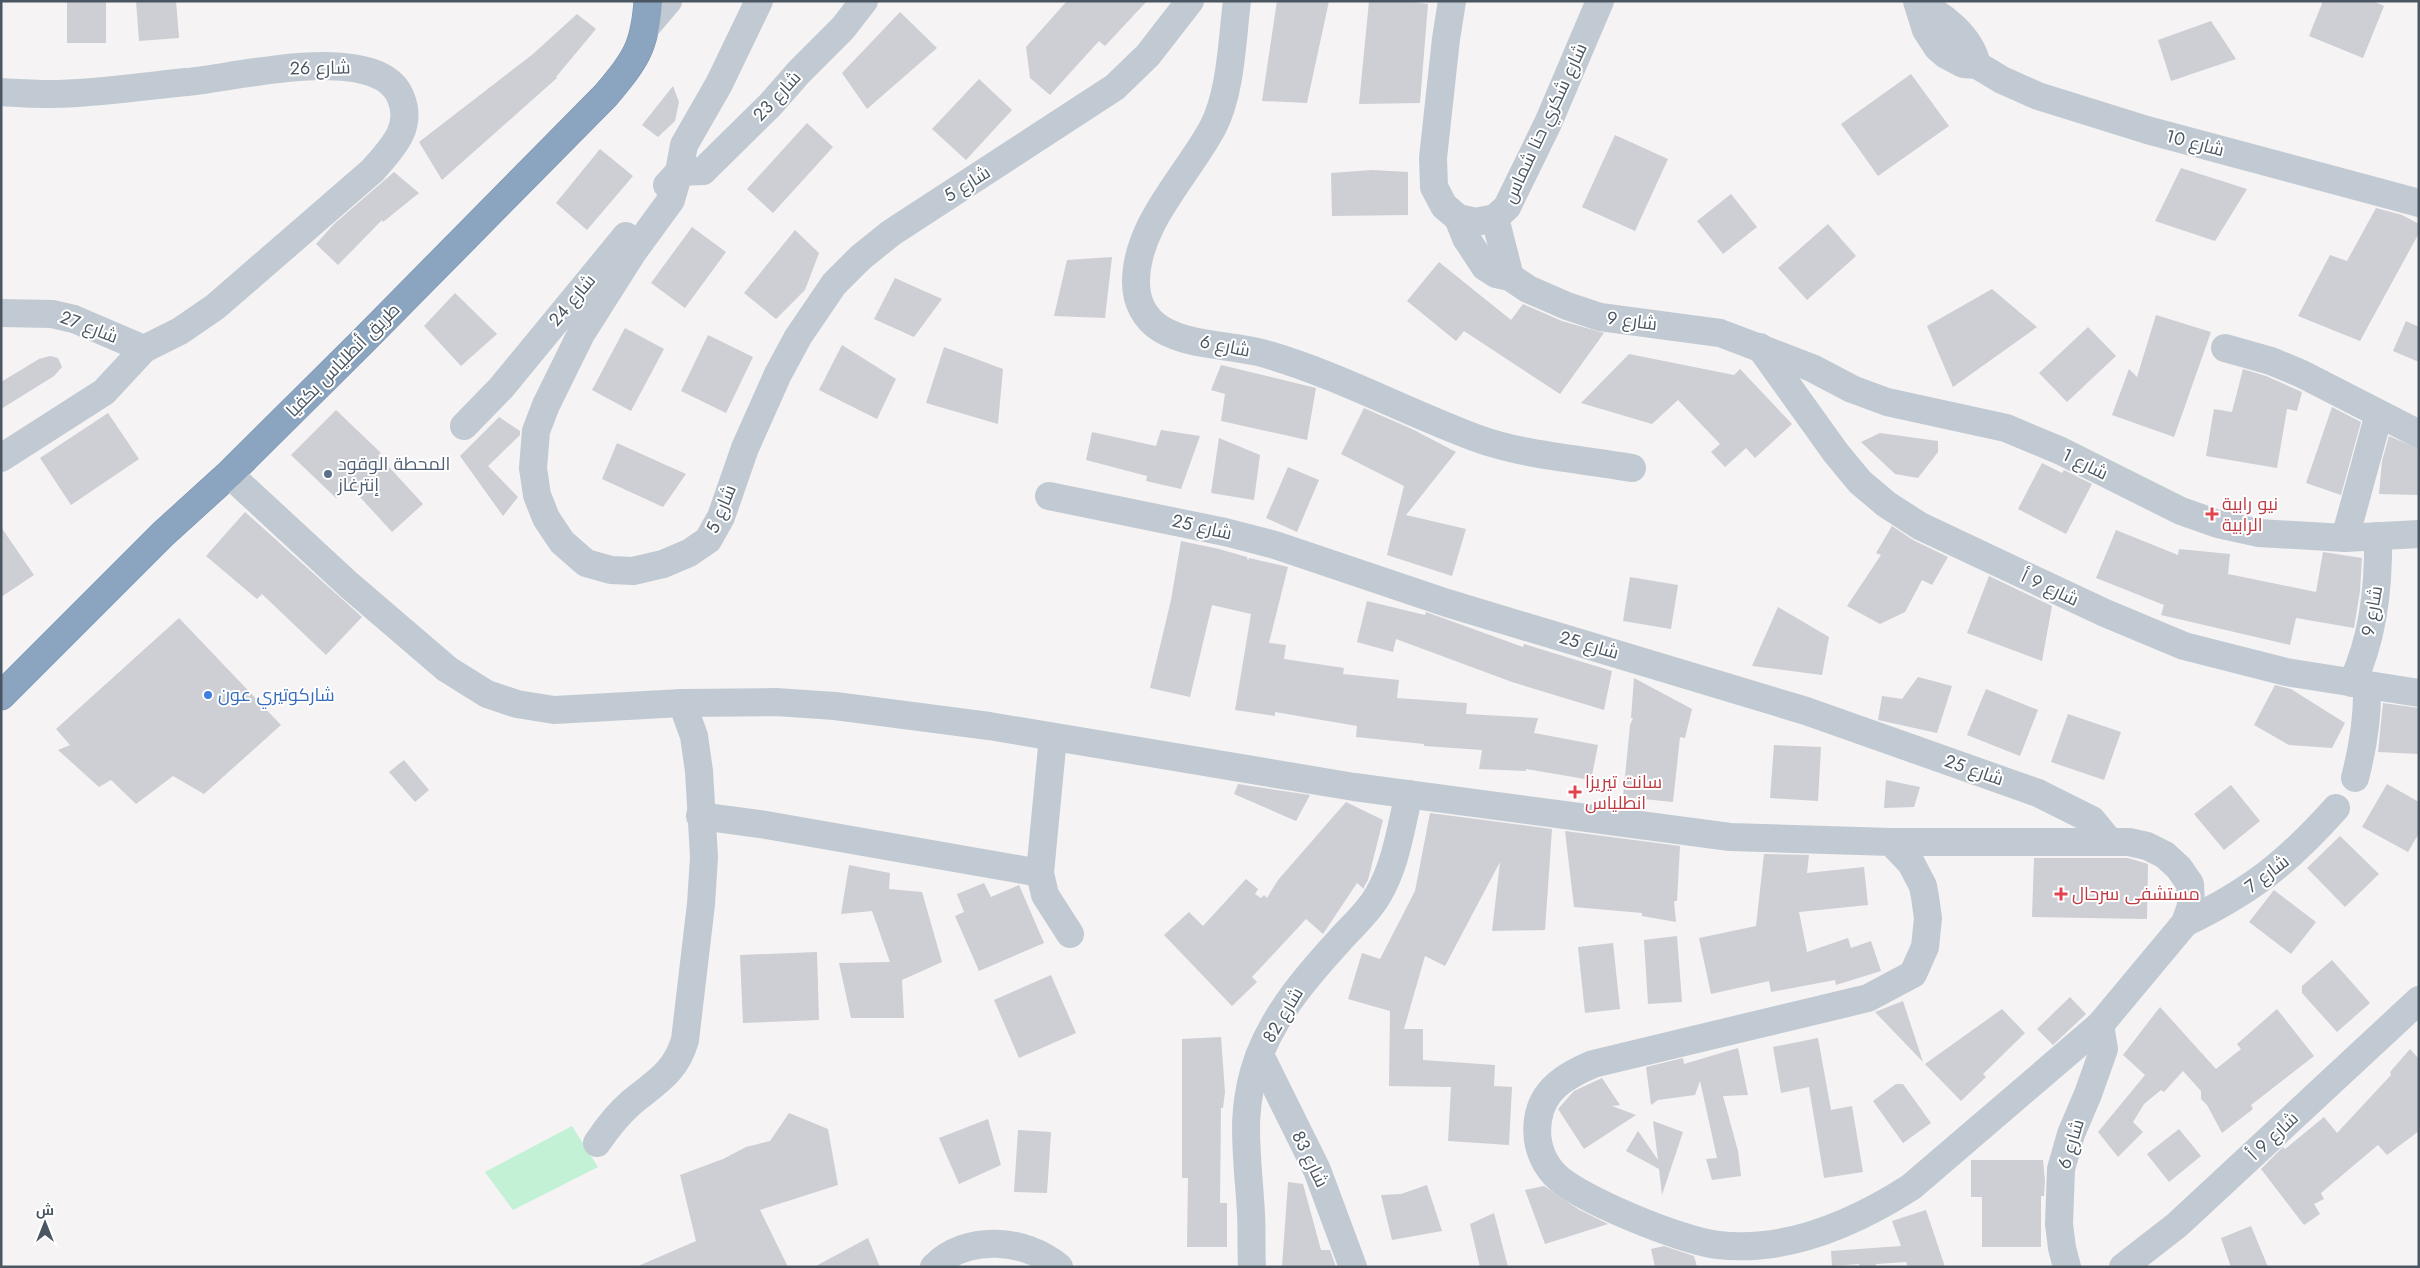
<svg xmlns="http://www.w3.org/2000/svg" width="2420" height="1268" font-family="Jost,Cairo,sans-serif">
<style>
.green{fill:#c3f1d5}
.building{fill:#cdcfd5}
.lines{fill:none;stroke-linecap:round;stroke-linejoin:round}
.highway-casing{stroke:#7690ad;stroke-width:29}
.minor{stroke:#c1cad2;stroke-width:28}
.highway{stroke:#8ba5c1;stroke-width:28}
.service-dot{fill:#5c6f8a;stroke:#fff;stroke-width:2}
.health-dot{fill:#e0444e;stroke:#fff;stroke-width:2}
.shop-dot{fill:#3f7fe0;stroke:#fff;stroke-width:2}
.labels{text-anchor:middle;dominant-baseline:central;stroke-width:4;stroke-linejoin:round;paint-order:stroke}
.street-label{font-size:18px;fill:#4a5661;stroke:#fff}
.service-label{font-size:18px;fill:#4e5e75;stroke:#fff;text-anchor:start}
.health-label{font-size:18px;fill:#be3a42;stroke:#fff;text-anchor:start}
.shop-label{font-size:18px;fill:#366cbe;stroke:#fff;text-anchor:start}
</style>
<rect width="100%" height="100%" fill="#f5f3f3"/>
<path class="green" d="M572,1126L598,1167L513,1210L485,1172Z"/>
<g class="building">
<rect x="67" y="1" width="39" height="42"/>
<path d="M136,1H176L179,38L139,41Z"/>
<path d="M1067,1H1147L1105,46L1099,41L1050,95L1030,78L1026,47Z"/>
<path d="M1277,1H1329L1307,103L1262,101Z"/>
<path d="M1369,1H1405L1428,4L1420,103L1359,104Z"/>
<path d="M2323,1H2373L2384,6L2363,58L2309,36Z"/>
<path d="M900,12L937,48L867,109L842,73Z"/>
<path d="M577,14L596,29L556,77L557,78L442,180L419,142L533,54Z"/>
<path d="M2211,21L2236,59L2171,81L2158,40Z"/>
<path d="M1911,74L1949,126L1878,176L1841,124Z"/>
<path d="M979,79L1012,110L966,160L932,129Z"/>
<path d="M673,86L679,102L675,121L658,137L642,125Z"/>
<path d="M807,123L833,147L773,213L747,189Z"/>
<path d="M1615,135L1668,159L1635,231L1582,207Z"/>
<path d="M600,149L633,176L587,230L556,203Z"/>
<path d="M2181,168L2247,189L2215,241L2155,221Z"/>
<path d="M1372,170L1408,172V215L1332,216L1331,173Z"/>
<path d="M394,172L419,193L383,222L382,220L338,265L316,244L334,224Z"/>
<path d="M1731,194L1757,227L1723,254L1697,221Z"/>
<path d="M2376,208L2402,215L2419,224V233L2360,341L2298,316L2330,255L2347,261Z"/>
<path d="M1828,224L1856,256L1807,300L1778,268Z"/>
<path d="M692,227L726,252L685,308L651,283Z"/>
<path d="M795,230L819,253L805,290L776,319L744,293Z"/>
<path d="M1112,257L1105,318L1054,316L1067,260Z"/>
<path d="M1439,262L1511,320L1523,304L1562,321L1604,333L1560,394L1464,331L1456,341L1407,301Z"/>
<path d="M895,278L942,299L914,337L874,319Z"/>
<path d="M1992,289L2037,327L1953,387L1927,326Z"/>
<path d="M455,293L497,334L461,366L424,326Z"/>
<path d="M2156,315L2211,332L2174,437L2112,415L2129,369L2137,377Z"/>
<path d="M2406,321L2419,327V362L2393,351Z"/>
<path d="M2088,327L2116,356L2067,402L2039,373Z"/>
<path d="M625,328L664,349L631,411L592,390Z"/>
<path d="M708,335L753,357L726,413L681,391Z"/>
<path d="M842,345L896,379L877,419L819,390Z"/>
<path d="M944,347L1003,369L998,424L926,403Z"/>
<path d="M1629,354L1734,375L1740,369L1792,424L1755,458L1746,448L1725,467L1711,452L1720,444L1678,400L1652,424L1581,403Z"/>
<path d="M50,356L58,358L62,367L54,376L1,409V382L39,359Z"/>
<path d="M1221,365L1316,388L1307,440L1221,421L1225,394L1211,390Z"/>
<path d="M2243,369L2266,376L2302,392L2297,411L2287,409L2277,468L2206,456L2214,409L2232,412Z"/>
<path d="M2332,407L2361,422L2341,495L2306,483Z"/>
<path d="M1364,408L1412,429L1456,452L1406,515L1466,529L1452,576L1387,555L1404,486L1341,454Z"/>
<path d="M336,410L381,453L378,455L423,504L392,532L349,485L336,498L291,455Z"/>
<path d="M108,413L139,459L71,505L40,458Z"/>
<path d="M499,417L520,431V435L488,466L518,497L503,516L460,456Z"/>
<path d="M1161,430L1200,436L1181,489L1146,481L1147,476L1086,460L1092,432L1156,446Z"/>
<path d="M1880,433L1938,441V452L1918,478L1895,474L1861,442Z"/>
<path d="M2389,436L2419,449V495L2379,494L2382,461Z"/>
<path d="M1219,438L1260,455L1254,500L1211,493Z"/>
<path d="M617,443L686,474L663,507L602,479Z"/>
<path d="M2042,463L2062,473L2064,470L2092,484L2066,534L2018,509Z"/>
<path d="M1288,467L1319,480L1297,532L1266,518Z"/>
<path d="M245,512L362,617L326,655L262,594L257,599L206,556Z"/>
<path d="M1892,526L1913,540L1948,557L1932,585L1922,580L1905,612L1880,624L1847,606L1881,555L1876,553Z"/>
<path d="M1,527L34,575L1,597Z"/>
<path d="M2116,530L2178,555L2179,549L2230,554L2228,574L2316,592L2323,552L2362,558L2360,591L2354,628L2296,618L2290,645L2161,615L2164,605L2096,578Z"/>
<path d="M1181,541L1219,549L1247,557L1248,561L1249,558L1288,567L1269,643L1286,645L1284,659L1344,668L1343,674L1399,680L1397,698L1467,703L1466,714L1538,718L1534,733L1598,745L1591,780L1526,769V771L1479,769L1482,750L1424,746V744L1356,737L1357,726L1275,712V716L1235,710L1251,614L1212,605L1190,697L1150,688L1171,600Z"/>
<path d="M1989,576L2052,606L2042,661L1967,633Z"/>
<path d="M1630,577L1678,585L1671,629L1623,621Z"/>
<path d="M1367,601L1425,615L1426,612L1523,647L1524,644L1612,671L1604,710L1512,682L1396,639L1393,652L1357,642Z"/>
<path d="M1778,607L1829,637L1822,675L1752,666Z"/>
<path d="M179,618L281,725L204,794L173,776L136,804L111,780L99,787L58,750L70,745L56,729Z"/>
<path d="M1918,677L1952,686L1937,733L1878,720L1882,696L1902,699Z"/>
<path d="M1634,678L1692,709L1685,738L1680,737L1673,802L1623,797L1630,725L1633,718H1631Z"/>
<path d="M2275,685L2291,689L2345,723L2332,748L2289,745L2254,725Z"/>
<path d="M1986,689L2038,710L2020,756L1967,735Z"/>
<path d="M2383,703L2419,708V754L2378,752Z"/>
<path d="M2068,714L2121,732L2104,780L2051,762Z"/>
<path d="M1774,745L1821,747L1818,801L1770,798Z"/>
<path d="M404,760L429,790L415,802L389,772Z"/>
<path d="M1886,780L1920,787L1914,807L1884,808Z"/>
<path d="M1238,784L1310,795L1296,821L1234,794Z"/>
<path d="M2387,784L2419,802V833L2408,852L2362,827Z"/>
<path d="M2231,785L2260,821L2224,850L2194,814Z"/>
<path d="M1346,802L1383,820L1368,880L1364,887V889L1357,883L1323,934L1306,919L1252,977L1257,982L1232,1006L1164,935L1189,912L1203,926L1246,879L1258,889L1255,894L1261,898L1264,895L1267,898L1278,880Z"/>
<path d="M1430,813L1552,829L1545,930L1492,931L1500,862L1445,966L1425,956L1404,1029H1423V1060L1495,1065L1494,1086L1512,1087L1509,1145L1448,1141L1451,1087L1389,1086L1390,1011L1348,999L1362,953L1380,959L1415,891Z"/>
<path d="M1565,831L1680,846L1677,901H1674L1676,922L1642,916V913L1574,907Z"/>
<path d="M2340,836L2379,874L2345,907L2307,868Z"/>
<path d="M1764,854L1809,855L1807,873L1864,867L1868,905L1799,912L1807,952L1848,938L1851,948L1871,941L1881,971L1836,985L1835,980L1771,992L1769,981L1711,994L1699,938L1756,926Z"/>
<path d="M2034,858H2128L2148,864L2147,919L2032,917Z"/>
<path d="M849,865L890,873L889,889L922,892L942,962L902,980L904,1018H851L839,963L890,962L872,911L841,914Z"/>
<path d="M984,883L991,897L1019,885L1044,943L979,971L955,916L964,912L957,894Z"/>
<path d="M2274,890L2316,922L2291,954L2249,922Z"/>
<path d="M1677,936L1682,1002L1648,1004L1644,940Z"/>
<path d="M1613,943L1620,1009L1585,1013L1578,947Z"/>
<path d="M817,952L819,1020L743,1023L740,955Z"/>
<path d="M2332,960L2370,1003L2337,1032L2302,993V986Z"/>
<path d="M1051,975L1076,1033L1019,1058L994,1000Z"/>
<path d="M2070,997L2086,1014L2053,1045L2037,1029Z"/>
<path d="M1903,1001L1923,1062L1875,1012Z"/>
<path d="M2160,1007L2216,1069L2241,1049L2237,1044L2277,1009L2314,1056L2251,1105L2253,1109L2222,1133L2207,1105L2201,1099V1091L2183,1071L2164,1092L2161,1090L2144,1104L2133,1122L2143,1132L2118,1157L2098,1132L2145,1075L2123,1055Z"/>
<path d="M2002,1009L2025,1033L1983,1074L1986,1077L1961,1101L1925,1064Z"/>
<path d="M1221,1037L1225,1092L1223,1108H1221L1220,1203H1227V1247H1187L1188,1178H1182V1039Z"/>
<path d="M1818,1038L1831,1110L1852,1106L1863,1172L1824,1178L1809,1087L1781,1093L1773,1047Z"/>
<path d="M1738,1048L1748,1095L1723,1096L1738,1151L1741,1176L1712,1180L1706,1159L1717,1158L1700,1081L1695,1095L1658,1100L1651,1105L1646,1067L1683,1058L1684,1064Z"/>
<path d="M2410,1049L2419,1059V1131L2387,1155L2378,1145L2321,1193L2324,1199L2314,1204L2320,1214L2304,1225L2261,1169L2283,1147L2285,1149L2324,1117L2337,1133L2391,1075L2390,1072Z"/>
<path d="M1602,1078L1620,1105L1612,1106L1636,1115L1584,1149L1558,1109L1574,1091Z"/>
<path d="M1896,1084H1903L1931,1123L1903,1143L1873,1101Z"/>
<path d="M789,1113L828,1129L838,1185L760,1210L788,1267H636L696,1241L680,1175L723,1159L746,1147L770,1141Z"/>
<path d="M988,1119L1001,1165L959,1184L939,1138Z"/>
<path d="M1653,1121L1683,1132L1662,1195L1659,1169L1626,1151L1638,1131L1658,1160Z"/>
<path d="M2179,1129L2201,1156L2169,1182L2147,1154Z"/>
<path d="M1018,1130L1051,1132L1047,1193L1014,1192Z"/>
<path d="M1971,1160H2043L2045,1181L2044,1196H2041V1247H1982V1197H1971Z"/>
<path d="M1288,1182L1303,1184L1321,1250H1330L1336,1267H1282Z"/>
<path d="M1427,1185L1442,1231L1392,1240L1381,1195L1401,1194Z"/>
<path d="M1544,1186L1578,1209L1608,1224L1545,1244L1525,1190Z"/>
<path d="M1926,1210L1945,1267H1908L1906,1262L1876,1264V1267H1860L1859,1264L1832,1266L1831,1251L1901,1246L1892,1221Z"/>
<path d="M1494,1213L1508,1267H1480L1470,1224Z"/>
<path d="M2251,1226L2268,1267H2231L2221,1238Z"/>
<path d="M868,1238L880,1267H814Z"/>
<path d="M1664,1246L1694,1256L1697,1267H1655L1651,1249Z"/>
</g>
<g class="lines">
<g class="highway-casing">
<path id="highway" d="M1,696L163,534L229,474L362,342L606,95C635,60 645,48 648,1"/>
</g>
<g class="minor">
<path d="M759,1L719,84L684,145L679,172L671,200L633,252L581,334L546,405L536,431L533,468L537,495L546,518L562,542L586,563L611,570L633,571L663,564L689,553L708,540L721,517L745,448L778,374L798,337L834,284L860,258L891,233L1115,87L1148,55L1190,1"/>
<path d="M1237,1C1232,40 1231,93 1213,127C1187,176 1136,224 1136,282C1136,302 1145,319 1161,329C1193,348 1235,344 1269,355C1340,376 1406,412 1476,438C1525,456 1581,459 1632,468"/>
<path d="M1452,1L1446,39L1433,158L1434,187L1444,206L1458,218L1476,222L1495,218L1507,207L1548,123L1600,1"/>
<path d="M1917,1L1926,30L1937,47L1946,55L1963,64L1977,65L2002,80L2038,96L2147,130L2419,203"/>
<path d="M1918,4C1943,14 1971,37 1977,65"/>
<path d="M646,27L668,1"/>
<path d="M1,92C18,93 34,94 51,94C95,94 143,86 187,82C235,78 380,40 401,98C413,128 392,148 373,170L215,307L180,331L144,349L104,392L1,458"/>
<path d="M667,185L679,172L703,171L770,105L799,72L843,28L864,1"/>
<path d="M1458,218L1466,238L1485,267L1496,274L1510,277L1528,289L1567,306L1600,317L1720,333L1812,368L1852,389L1887,402L2006,428L2061,451L2181,511L2218,524L2259,533L2345,538L2419,534"/>
<path d="M1495,218L1510,277"/>
<path d="M1,313L52,314L74,319L144,349"/>
<path d="M1760,347L1836,453L1860,482L1886,504L1920,526L2105,613L2184,646L2286,672L2419,693"/>
<path d="M2225,348L2271,361L2302,374L2419,434"/>
<path d="M464,426L501,388L626,236"/>
<path d="M229,474L349,585L447,669L487,694L517,704L554,710L682,703L776,702L835,706L989,726L1354,787L1730,837L1891,842H2129L2147,846L2165,855L2179,868L2190,884L2191,906L2185,923L2100,1025L1911,1187C1855,1223 1787,1253 1718,1245C1685,1242 1578,1199 1555,1175C1541,1160 1535,1140 1538,1120C1542,1089 1567,1075 1593,1064L1868,998L1913,974L1925,947L1928,918L1925,897L1923,886L1911,863L1891,842"/>
<path d="M1049,496L1225,532L1275,545L1447,603L1806,711L2038,793L2092,820L2110,842"/>
<path d="M2345,538L2379,414"/>
<path d="M2352,683C2374,637 2379,586 2378,536"/>
<path d="M1053,737L1040,873L1045,895L1070,934"/>
<path d="M2355,778C2363,747 2368,719 2367,686"/>
<path d="M700,816L766,825L1040,873"/>
<path d="M2185,923C2251,891 2287,863 2336,808"/>
<path d="M1260,1055L1317,1170L1353,1267"/>
<path d="M597,1143C607,1128 619,1113 633,1101C658,1081 676,1071 685,1040L701,904L704,857L699,771L694,736L682,703"/>
<path d="M934,1267C966,1234 1025,1238 1059,1267"/>
<path d="M1252,1267C1251,1249 1252,1231 1251,1214C1248,1155 1238,1113 1259,1056C1276,1012 1307,976 1339,941C1352,926 1368,913 1378,895C1396,865 1401,827 1409,794"/>
<path d="M2067,1267L2062,1248L2059,1224L2061,1169L2071,1134L2088,1094L2104,1049L2100,1025"/>
<path d="M2123,1267L2177,1225L2419,1000"/>
</g>
<use href="#highway" class="highway"/>
</g>
<circle class="service-dot" cx="328" cy="474" r="5"/>
<g class="health-dot">
<path d="M2209.5 506.5h5v5h5v5h-5v5h-5v-5h-5v-5h5z"/>
<path d="M1572.5 784.5h5v5h5v5h-5v5h-5v-5h-5v-5h5z"/>
<path d="M2058.5 886.5h5v5h5v5h-5v5h-5v-5h-5v-5h5z"/>
</g>
<circle class="shop-dot" cx="208" cy="695" r="5"/>
<g class="labels">
<g class="street-label">
<text transform="translate(320 68) rotate(-1)">شارع 26</text>
<text transform="translate(777 96) rotate(-47)">شارع 23</text>
<text transform="translate(1545 123) rotate(-65)">شارع شكري حنا شماس</text>
<text transform="translate(2195 143) rotate(15)">شارع 10</text>
<text transform="translate(967 184) rotate(-32)">شارع 5</text>
<text transform="translate(572 300) rotate(-50)">شارع 24</text>
<text transform="translate(1632 321) rotate(7)">شارع 9</text>
<text transform="translate(89 327) rotate(21)">شارع 27</text>
<text transform="translate(1225 346) rotate(11)">شارع 6</text>
<text transform="translate(343 360) rotate(-45)">طريق أنطلياس بكفيا</text>
<text transform="translate(2085 464) rotate(26)">شارع 1</text>
<text transform="translate(721 509) rotate(-67)">شارع 5</text>
<text transform="translate(1202 527) rotate(13)">شارع 25</text>
<text transform="translate(2050 588) rotate(25)">شارع 9 أ</text>
<text transform="translate(2372 611) rotate(-80)">شارع 9</text>
<text transform="translate(1589 645) rotate(16)">شارع 25</text>
<text transform="translate(1974 770) rotate(19)">شارع 25</text>
<text transform="translate(2267 874) rotate(-37)">شارع 7</text>
<text transform="translate(1283 1015) rotate(-59)">شارع 82</text>
<text transform="translate(2273 1136) rotate(-43)">شارع 9 أ</text>
<text transform="translate(2071 1144) rotate(-73)">شارع 6</text>
<text transform="translate(1310 1159) rotate(64)">شارع 83</text>
</g>
<g class="service-label">
<text x="338" y="464">المحطة الوقود<tspan x="338" dy="21">إنترغاز</tspan></text>
</g>
<g class="health-label">
<text x="2222" y="504">نيو رابية<tspan x="2222" dy="21">الرابية</tspan></text>
<text x="1585" y="782">سانت تيريزا<tspan x="1585" dy="21">انطلياس</tspan></text>
<text x="2072" y="894">مستشفى سرحال</text>
</g>
<g class="shop-label">
<text x="218" y="695">شاركوتيري عون</text>
</g>
</g>
<rect width="2420" height="1268" fill="none" stroke="#4a5661" stroke-width="5"/>
<g transform="translate(45 1223)" stroke="#ffffff" stroke-width="4" paint-order="stroke">
<path d="M0-4L9 19L0 12L-9 19Z" fill="#4a5661"/>
<text y="-8" font-size="14" font-weight="bold" text-anchor="middle" fill="#4a5661">ش</text>
</g>
</svg>
